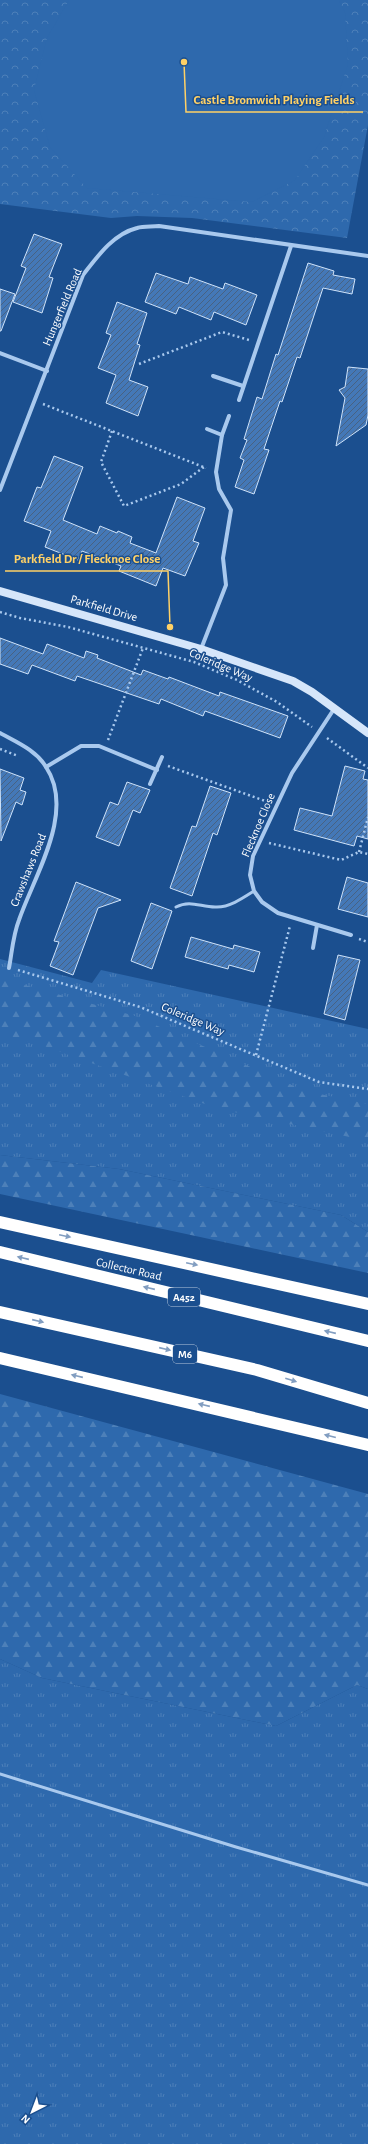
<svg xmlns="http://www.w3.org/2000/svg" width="368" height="2144" font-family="'Alegreya Sans',sans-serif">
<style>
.grass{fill:url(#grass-tufts)}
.forest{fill:url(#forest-firs)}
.park{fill:url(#park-crowns)}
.pitch{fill:#2e69ad}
.building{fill:url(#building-hatch);stroke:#cfe3fa}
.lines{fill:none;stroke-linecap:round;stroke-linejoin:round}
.path{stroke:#a9c9ee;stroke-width:2.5;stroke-dasharray:2 3;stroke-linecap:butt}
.lane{stroke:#a9c9ee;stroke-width:3}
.street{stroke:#a9c9ee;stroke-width:4}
.secondary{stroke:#d6e6fa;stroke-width:8}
.highway{stroke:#fff;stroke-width:12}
.oneway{fill:#829ec1}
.labels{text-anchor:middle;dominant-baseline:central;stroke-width:3;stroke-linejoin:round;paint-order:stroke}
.shield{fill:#1b4f8f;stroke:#bbcadd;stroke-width:1}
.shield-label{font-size:11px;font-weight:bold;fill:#fff}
.street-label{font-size:12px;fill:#fff;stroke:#1b4f8f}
.leader{fill:none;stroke:#ffd166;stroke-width:1.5}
.callout-dot{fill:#ffd166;stroke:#1b4f8f;stroke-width:1.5}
.callout-label{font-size:13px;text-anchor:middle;font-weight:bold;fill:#ffd166;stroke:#1b4f8f;stroke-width:3;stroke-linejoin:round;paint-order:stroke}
</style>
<defs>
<pattern id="grass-tufts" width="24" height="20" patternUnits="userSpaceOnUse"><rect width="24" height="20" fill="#2e69ad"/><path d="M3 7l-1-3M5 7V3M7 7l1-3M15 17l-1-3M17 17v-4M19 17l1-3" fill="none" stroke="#4d80b9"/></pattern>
<pattern id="forest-firs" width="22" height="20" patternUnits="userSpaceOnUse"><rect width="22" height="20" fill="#2e69ad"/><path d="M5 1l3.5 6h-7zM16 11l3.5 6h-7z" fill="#4d80b9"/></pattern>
<pattern id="park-crowns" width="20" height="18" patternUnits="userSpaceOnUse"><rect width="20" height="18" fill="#2e69ad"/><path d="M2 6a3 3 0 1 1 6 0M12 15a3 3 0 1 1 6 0" fill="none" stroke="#4d80b9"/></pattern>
<pattern id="building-hatch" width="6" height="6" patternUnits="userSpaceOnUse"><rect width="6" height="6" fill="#4478b7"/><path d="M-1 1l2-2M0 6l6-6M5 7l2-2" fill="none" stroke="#486282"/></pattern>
</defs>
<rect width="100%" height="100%" fill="#1b4f8f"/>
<g class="grass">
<path d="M0,959L92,983L101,970L368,1029V1232L341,1215L119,1169L0,1155Z"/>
<path d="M0,1659L42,1678L276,1726L357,1685L368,1689V2144H0Z"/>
</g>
<g class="forest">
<path d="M0,978L135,1016L305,1091L368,1104V1141L216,1108L47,1047L0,1033Z"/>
<path d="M0,1155L119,1169L341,1215L368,1232V1273L0,1194Z"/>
<path d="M0,1394L368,1494V1689L357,1685L276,1726L42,1678L0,1659Z"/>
</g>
<path class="park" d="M0,0H368V125L347,238L192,218L137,216L111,218L0,204Z"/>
<path class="pitch" d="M69,0H339L345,13L348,64L324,137L295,180L252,202L87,188L50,147L34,90L47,38Z"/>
<g class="building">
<path d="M34,234L62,244L49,277L53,278L42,313L13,302L26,268L21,266Z"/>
<path d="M308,263L334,271L333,275L355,279L352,294L323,288L300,358L297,357L282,402L280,401L264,449L269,450L254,494L235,487L244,460L240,458L247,440L244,439L257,397L262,399L276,354L278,355Z"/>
<path d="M156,273L188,284L190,277L223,289L225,283L257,295L246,325L214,312L211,320L179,307L176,314L145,302Z"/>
<path d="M0,289L15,294L1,331H0Z"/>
<path d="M117,302L147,313L137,344L140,345L129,380L148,387L138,416L106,403L116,375L98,368L111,335L106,333Z"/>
<path d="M348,367L368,369V415L366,425L336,446L345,398L339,390L345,387Z"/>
<path d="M54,456L83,467L63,520L97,534L100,526L117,533L118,531L132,537L130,543L156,553L177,497L205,508L193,541L199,543L185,576L163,568L156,586L119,571L121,566L82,551L78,560L45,547L51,531L24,521L37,487L41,488Z"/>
<path d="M0,638L43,654L47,644L84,658L86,651L98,655L97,658L141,675L143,670L168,679L169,677L219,696L220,692L288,716L280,738L205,711L203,716L161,699L159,704L77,676L75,681L32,665L28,674L0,664Z"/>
<path d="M345,766L365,771L363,779L368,780V839L357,836L354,846L294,830L300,808L332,816Z"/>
<path d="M0,769L24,778L20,790L26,792L22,805L16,802L1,841Z"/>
<path d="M127,782L150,790L140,813L133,810L119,846L96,837L110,802L118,805Z"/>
<path d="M210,786L231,793L217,835L213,833L192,896L170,888L192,826L196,827Z"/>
<path d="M347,877L368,883V917L338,909Z"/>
<path d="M76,882L121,900L98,908L73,975L50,966L59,942L54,941Z"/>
<path d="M151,903L172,911L152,969L131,961Z"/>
<path d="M191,937L233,949L234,945L260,952L254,972L229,965L228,969L185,957Z"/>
<path d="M338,955L360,960L345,1020L324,1014Z"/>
</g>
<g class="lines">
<g class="path">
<path d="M139,364L222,332L249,340"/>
<path d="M43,404L206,468"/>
<path d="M112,431L101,462L124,506L181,484L204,467"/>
<path d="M0,612L20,618L68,627L194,662L237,680L277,702L312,727"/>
<path d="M327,738L368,768"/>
<path d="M108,740L143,648"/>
<path d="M0,749L18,756"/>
<path d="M168,766L268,802"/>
<path d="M269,843L341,860L359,852L368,854"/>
<path d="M359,852L368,817"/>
<path d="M359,939L368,942"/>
<path d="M18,970L140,1007L319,1082L368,1089"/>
<path d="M256,1055L290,926"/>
</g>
<g class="lane">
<path d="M176,907C191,899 202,908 217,907C230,907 243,898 254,891"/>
<path d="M0,1774L236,1847L368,1885"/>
</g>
<g class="street">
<path d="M0,353L47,371"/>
<path d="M213,376L243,386"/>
<path d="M239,400L291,246"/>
<path d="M207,429L222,435"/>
<path d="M0,490L83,275C97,257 113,234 137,228C144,226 152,227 159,226L368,256"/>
<path d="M201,649L226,585L223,558L231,510L219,489L216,472L222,435L229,416"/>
<path d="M334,709L292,773L253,856L250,875L254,891L262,902L278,913L351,935"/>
<path d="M0,733C16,742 36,750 46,767C76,812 34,876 19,920C13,935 12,952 9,968"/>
<path d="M46,767L81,746H99L157,770"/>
<path d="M150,784L162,757"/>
<path d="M313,948L317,925"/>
</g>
<path class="secondary" d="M0,591L201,649L293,681L312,692L368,733"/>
<g class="highway">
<path d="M0,1222L368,1304"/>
<path d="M0,1252L368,1341"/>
<path d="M0,1312L257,1370L368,1403"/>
<path d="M0,1358L368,1445"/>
</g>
</g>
<defs><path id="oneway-solid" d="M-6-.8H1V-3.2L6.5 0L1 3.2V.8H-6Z"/></defs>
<g class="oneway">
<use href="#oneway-solid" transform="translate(65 1236) rotate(12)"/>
<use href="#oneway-solid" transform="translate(23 1258) rotate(-167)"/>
<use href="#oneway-solid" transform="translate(192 1264) rotate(12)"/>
<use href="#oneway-solid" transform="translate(149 1288) rotate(-167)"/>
<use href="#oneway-solid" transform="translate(38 1321) rotate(13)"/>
<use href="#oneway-solid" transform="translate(330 1332) rotate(-167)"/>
<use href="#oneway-solid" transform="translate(165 1349) rotate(13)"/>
<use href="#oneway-solid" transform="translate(77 1376) rotate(-167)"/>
<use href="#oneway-solid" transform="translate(291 1380) rotate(17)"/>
<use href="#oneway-solid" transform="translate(204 1405) rotate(-167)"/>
<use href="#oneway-solid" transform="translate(330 1436) rotate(-166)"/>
</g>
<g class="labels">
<g class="shield">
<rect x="168" y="1288" width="32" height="18" rx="3"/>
<rect x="173" y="1345" width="24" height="18" rx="3"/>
</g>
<g class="shield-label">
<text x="184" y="1297">A452</text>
<text x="185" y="1354">M6</text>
</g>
<g class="street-label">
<text transform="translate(62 307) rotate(-67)">Hungerfield Road</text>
<text transform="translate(104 608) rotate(16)">Parkfield Drive</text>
<text transform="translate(221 665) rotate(23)">Coleridge Way</text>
<text transform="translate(258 825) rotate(-67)">Flecknoe Close</text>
<text transform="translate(28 870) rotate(-68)">Crawshaws Road</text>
<text transform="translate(193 1019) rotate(23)">Coleridge Way</text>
<text transform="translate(129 1269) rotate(13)">Collector Road</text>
</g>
</g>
<path class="leader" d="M184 62L186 112H363M170 627L168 571H5"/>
<g class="callout-dot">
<circle cx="184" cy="62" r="4"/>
<circle cx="170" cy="627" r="4"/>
</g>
<g class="callout-label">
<text x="274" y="104">Castle Bromwich Playing Fields</text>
<text x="87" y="563">Parkfield Dr / Flecknoe Close</text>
</g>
<g transform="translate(32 2112) rotate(222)" stroke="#1b4f8f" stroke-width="3" paint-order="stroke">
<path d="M0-3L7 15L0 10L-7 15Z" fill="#ffffff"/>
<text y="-6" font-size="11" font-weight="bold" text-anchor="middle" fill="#ffffff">N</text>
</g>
</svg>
